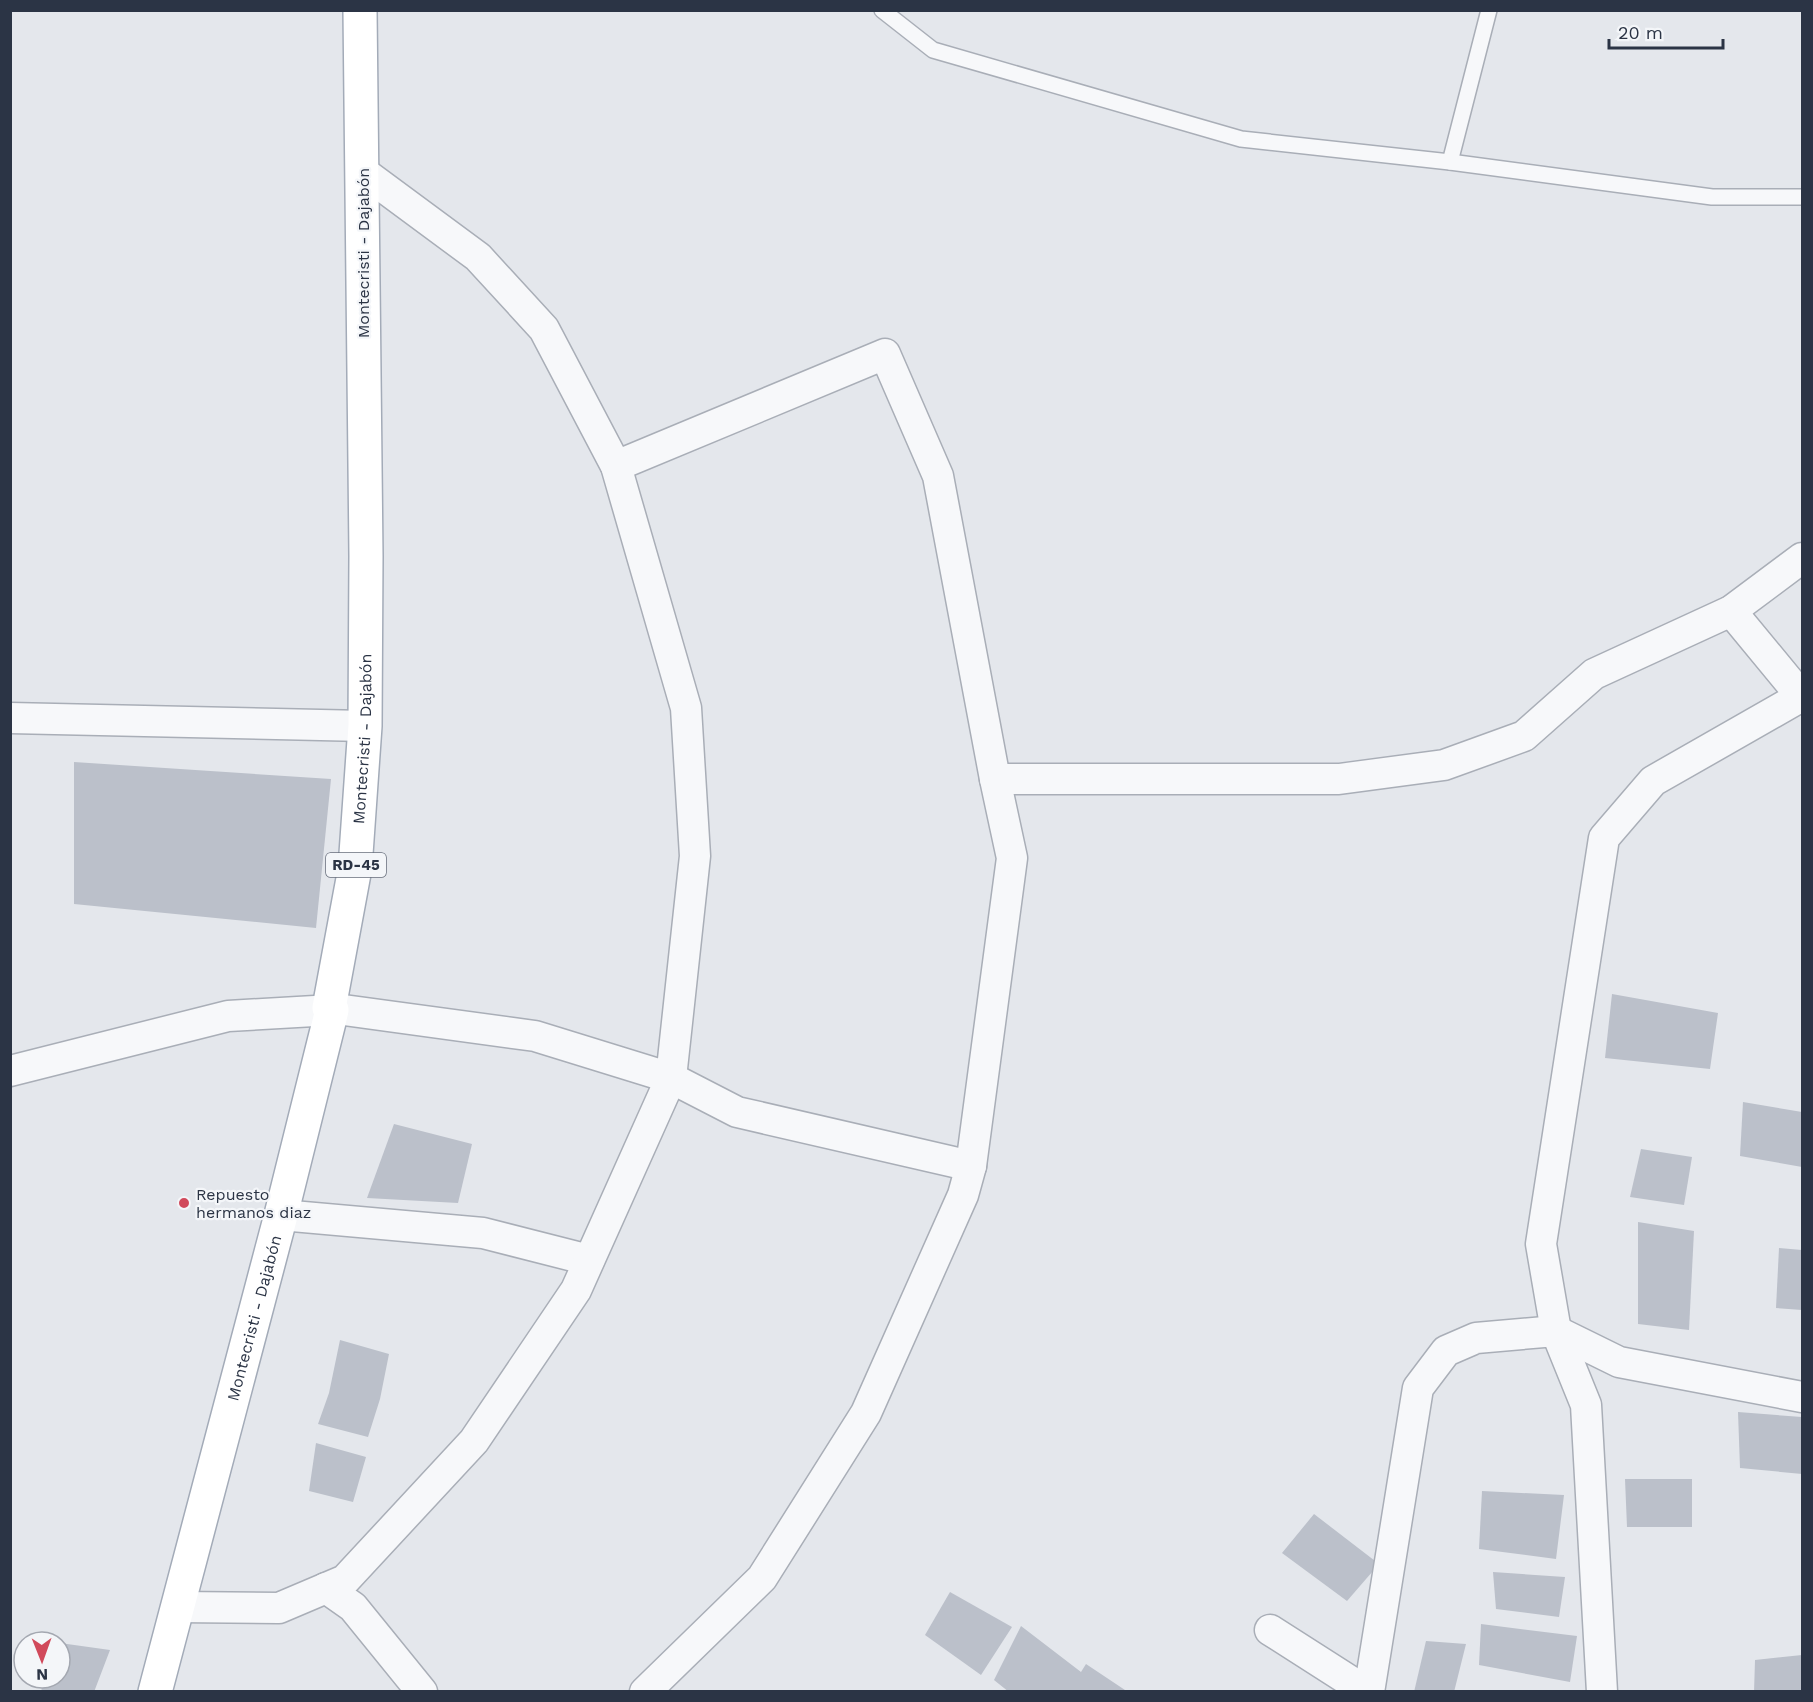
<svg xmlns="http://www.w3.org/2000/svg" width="1813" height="1702" font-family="'Work Sans',sans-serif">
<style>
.building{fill:#bbc0ca}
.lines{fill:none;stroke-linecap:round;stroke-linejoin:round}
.service-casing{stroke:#a9aeb7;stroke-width:18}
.minor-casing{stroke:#a9aeb7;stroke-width:33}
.primary-casing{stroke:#a3abb8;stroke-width:36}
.service{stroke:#f7f8fa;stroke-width:15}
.minor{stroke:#f7f8fa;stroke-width:30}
.primary{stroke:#fff;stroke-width:33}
.poi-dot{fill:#d1495b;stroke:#f4f6f9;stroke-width:2}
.labels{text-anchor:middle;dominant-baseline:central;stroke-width:4.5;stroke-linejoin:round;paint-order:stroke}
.shield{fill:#f4f6f9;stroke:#676e7b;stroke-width:1.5}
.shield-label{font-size:15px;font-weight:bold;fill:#2b3445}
.street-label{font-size:16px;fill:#2b3445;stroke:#f4f6f9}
.poi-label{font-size:16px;fill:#2b3445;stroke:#f4f6f9;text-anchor:start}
</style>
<rect width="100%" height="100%" fill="#e4e7ec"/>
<g class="building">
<path d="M74,762L331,779L316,928L74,904Z"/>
<path d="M1612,994L1718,1013L1710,1069L1605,1058Z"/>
<path d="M1743,1102L1802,1112V1167L1740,1156Z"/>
<path d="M394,1124L472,1144L458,1203L367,1198Z"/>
<path d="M1641,1149L1692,1157L1684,1205L1630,1197Z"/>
<path d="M1638,1222L1694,1231L1689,1330L1638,1324Z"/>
<path d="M1779,1248L1802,1250V1310L1776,1308Z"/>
<path d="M340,1340L389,1354L380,1399L368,1437L318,1424L329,1393Z"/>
<path d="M1738,1412L1802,1417V1474L1740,1468Z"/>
<path d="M316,1443L366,1457L353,1502L309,1491Z"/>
<path d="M1625,1479H1692V1527H1627Z"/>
<path d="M1482,1491L1564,1495L1556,1559L1479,1549Z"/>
<path d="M1314,1514L1379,1564L1347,1601L1282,1553Z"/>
<path d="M1493,1572L1565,1577L1559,1617L1496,1609Z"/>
<path d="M950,1592L1012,1627L981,1675L925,1635Z"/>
<path d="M1481,1624L1577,1636L1570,1682L1479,1665Z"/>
<path d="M1021,1626L1081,1672L1086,1664L1128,1692H1009L994,1680Z"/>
<path d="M1426,1641L1466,1644L1454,1692H1414Z"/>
<path d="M60,1643L110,1650L94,1692H41L44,1678H60Z"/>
<path d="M1802,1655V1692H1754L1755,1660Z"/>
</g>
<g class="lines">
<g class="service-casing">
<g id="service">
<path d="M882,10L933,50L1241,139L1450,162L1712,197H1802"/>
<path d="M1450,162L1489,10"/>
</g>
</g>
<g class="minor-casing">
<g id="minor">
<path d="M616,466L885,354L938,476L995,779L1012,858L971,1166L963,1195L866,1413L762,1578L645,1692"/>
<path d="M1731,611L1802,697"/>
<path d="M10,718L365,726"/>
<path d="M995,779H1339L1444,765L1524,736L1594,674L1731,611L1802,558"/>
<path d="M329,1008L535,1036L671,1078L737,1112L971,1166"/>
<path d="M10,1071L228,1016L332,1010"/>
<path d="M281,1215L483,1233L589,1260"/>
<path d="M326,1588L353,1607L422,1692"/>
<path d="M177,1607L279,1608L345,1580L474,1441L576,1290L671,1078L695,856L686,708L616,466L544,329L478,257L363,172"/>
<path d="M1270,1630L1367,1692"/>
<path d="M1369,1692L1418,1388L1446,1351L1476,1338L1556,1331L1619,1362L1802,1397"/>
<path d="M1602,1692L1586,1405L1556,1331L1541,1244L1604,838L1653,781L1802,696"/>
</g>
</g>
<g class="primary-casing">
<g id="primary">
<path id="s1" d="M155,1692L281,1215L332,1010L329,1008L355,868L365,726L366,556L360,10"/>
</g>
</g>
<use href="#service" class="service"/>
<use href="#minor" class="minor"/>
<use href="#primary" class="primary"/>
</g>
<circle class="poi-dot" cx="184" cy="1203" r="6"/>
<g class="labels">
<rect class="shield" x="326" y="853" width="60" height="24" rx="4.5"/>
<g class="shield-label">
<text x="356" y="865">RD-45</text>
</g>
<g class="street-label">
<text transform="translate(363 253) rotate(-90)">Montecristi - Dajabón</text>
<text stroke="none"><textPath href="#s1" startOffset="980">Montecristi - Dajabón</textPath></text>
<text stroke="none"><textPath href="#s1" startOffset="387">Montecristi - Dajabón</textPath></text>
</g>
<g class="poi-label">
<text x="196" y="1194">Repuesto<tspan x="196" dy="18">hermanos diaz</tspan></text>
</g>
</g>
<rect width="1813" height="1702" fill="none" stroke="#2b3445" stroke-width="24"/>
<g transform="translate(42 1660) rotate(179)"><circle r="28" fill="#f4f6f9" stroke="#a4a8b1" stroke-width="1.5"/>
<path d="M0-4.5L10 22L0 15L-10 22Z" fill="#d1495b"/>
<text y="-9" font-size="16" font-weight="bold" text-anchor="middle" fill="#2b3445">N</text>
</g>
<path d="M1609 39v9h114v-9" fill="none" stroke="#2b3445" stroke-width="3"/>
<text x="1618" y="39" font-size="18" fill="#2b3445" stroke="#f4f6f9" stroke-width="4.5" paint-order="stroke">20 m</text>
</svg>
